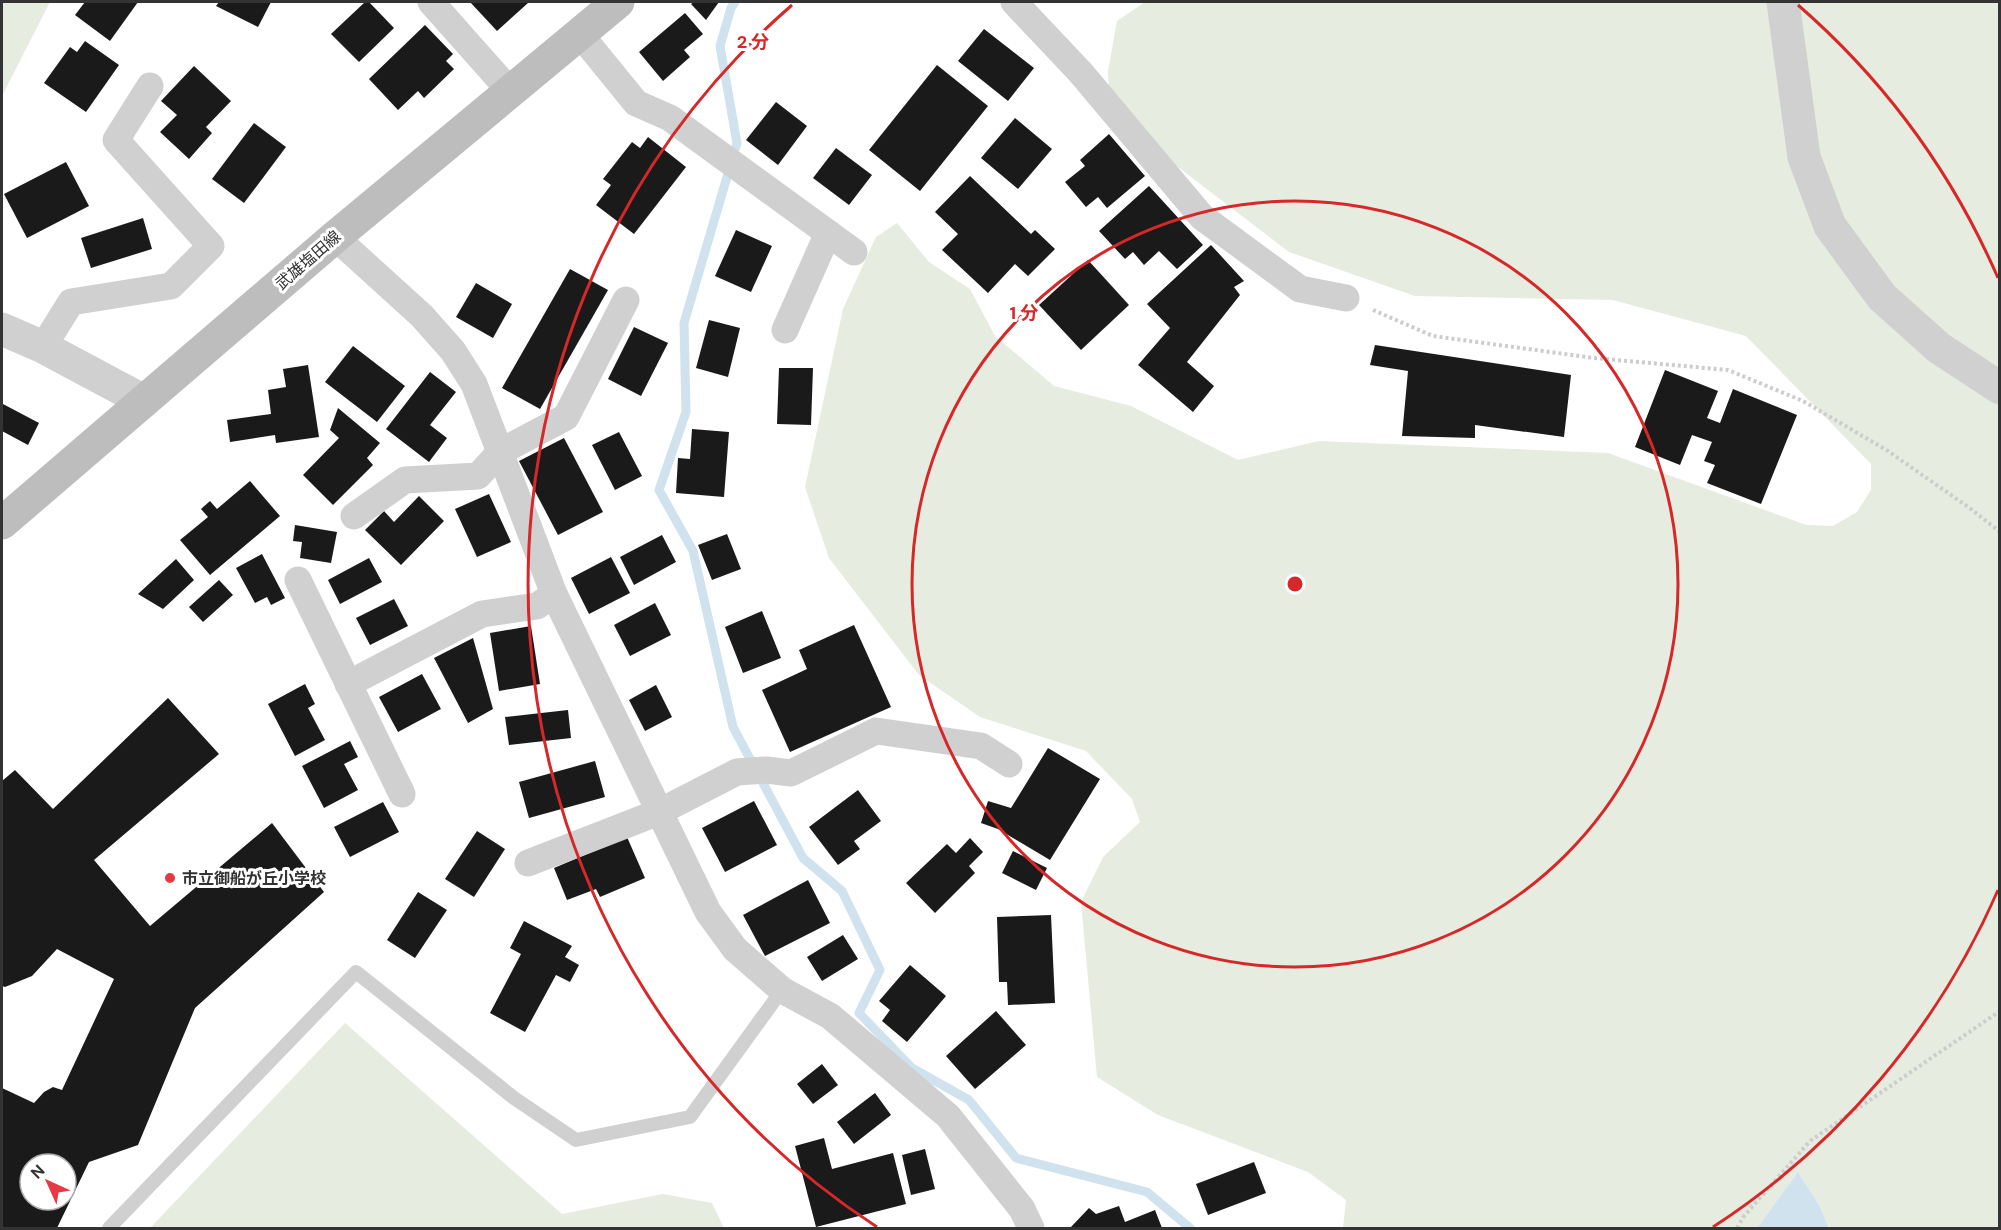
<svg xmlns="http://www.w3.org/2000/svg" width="2001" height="1230" font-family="'DM Sans','Noto Sans JP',sans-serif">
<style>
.green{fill:#e6ecdf}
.water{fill:#cfe2ee}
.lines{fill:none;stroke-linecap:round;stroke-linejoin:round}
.stream{stroke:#cfe2ee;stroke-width:9}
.building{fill:#1a1a1a;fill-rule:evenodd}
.path{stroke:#cdcdcd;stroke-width:4;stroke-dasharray:3 3;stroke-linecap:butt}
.service{stroke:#d0d0d0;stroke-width:14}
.minor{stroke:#d0d0d0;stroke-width:27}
.tertiary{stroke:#d0d0d0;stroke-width:33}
.secondary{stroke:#bdbdbd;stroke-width:33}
.ring{fill:none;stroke:#d62828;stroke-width:3}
.poi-dot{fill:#e63946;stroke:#fff;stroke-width:2}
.labels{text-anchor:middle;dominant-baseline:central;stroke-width:6;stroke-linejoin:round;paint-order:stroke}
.street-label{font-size:16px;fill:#333;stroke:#fff}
.poi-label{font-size:16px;font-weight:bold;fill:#333;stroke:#fff;text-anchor:start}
.centre{fill:#d62828;stroke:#fff;stroke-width:3}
.ring-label{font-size:18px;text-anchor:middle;font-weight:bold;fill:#d62828;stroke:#fff;stroke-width:6;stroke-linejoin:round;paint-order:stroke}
</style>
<rect width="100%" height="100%" fill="#fff"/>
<g class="green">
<path d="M2,2H50L2,96Z"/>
<path d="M1145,2H1999V1228H1829L1819,1205L1798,1172L1757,1228H1343L1346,1200L1308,1172L1158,1115L1097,1077L1081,902L1103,857L1140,822L1132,799L1086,751L980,717L919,675L829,558L805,487L843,309L876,237L897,223L929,262L970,289L995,336L1054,386L1131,406L1238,460L1319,441L1608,453L1806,525L1833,526L1857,512L1871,490V464L1746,336L1613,300L1415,296L1289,252L1114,118L1109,94L1108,71L1117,21Z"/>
<path d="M345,1023L562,1214L663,1194L712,1203L724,1228H150Z"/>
</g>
<path class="water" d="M1798,1172L1819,1205L1829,1228H1757Z"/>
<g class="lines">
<path class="stream" d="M735,2L731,8L720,46L737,143L684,323L686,412L659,490L693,551L733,727L803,858L842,891L880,970L859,1013L912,1068L969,1100L1016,1158L1147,1192L1190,1228"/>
</g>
<g class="building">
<path d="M85,2H138L110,41L75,15Z"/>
<path d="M219,2H271L258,27L216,6Z"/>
<path d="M365,2H369L394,28L359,62L331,34Z"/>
<path d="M470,2H526L528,3L497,31Z"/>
<path d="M694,2H719L706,20L691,4Z"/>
<path d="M685,13L703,34L684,50L690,57L663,81L639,52Z"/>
<path d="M425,25L453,54L446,61L454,69L424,98L418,91L398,110L369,79Z"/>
<path d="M984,29L1034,68L1008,101L958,61Z"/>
<path d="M85,41L119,65L86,112L44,83L70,47L77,52Z"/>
<path d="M937,65L988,106L920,191L869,150Z"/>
<path d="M194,66L231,101L206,127L212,133L189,159L160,132L177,115L161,101Z"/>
<path d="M776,102L807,126L778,165L746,140Z"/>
<path d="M1015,118L1052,149L1018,189L981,158Z"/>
<path d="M254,123L286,147L244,203L212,179Z"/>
<path d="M1109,134L1145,176L1107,208L1098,197L1086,207L1065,182L1085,166L1080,160Z"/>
<path d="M648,137L686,167L634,234L596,205L611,185L603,179L632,142L640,148Z"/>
<path d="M836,148L872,175L849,205L813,178Z"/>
<path d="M66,162L89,206L27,238L4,194Z"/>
<path d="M970,176L1031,234L1035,230L1055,249L1028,276L1015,264L988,293L942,250L958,234L935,212Z"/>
<path d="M1149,186L1203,245L1177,269L1159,251L1144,265L1133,252L1125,259L1099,231Z"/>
<path d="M143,218L152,249L91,268L81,238Z"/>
<path d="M736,230L772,246L751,292L715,276Z"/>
<path d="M1211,245L1244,281L1234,287L1240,295L1187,362L1214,386L1193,412L1138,365L1170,328L1147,304Z"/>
<path d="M1088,260L1129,305L1081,350L1039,305Z"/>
<path d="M570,269L608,290L540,409L502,388Z"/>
<path d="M476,283L512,304L493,338L456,317Z"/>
<path d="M709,320L740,328L728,377L696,368Z"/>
<path d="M634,327L668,343L641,396L608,379Z"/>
<path d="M1375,345L1571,375L1564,437L1475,425V438L1402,436L1408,371L1370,365Z"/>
<path d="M353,346L405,386L377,422L325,382Z"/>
<path d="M308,365L319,437L276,443L275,435L230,442L227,420L271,414L268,390L286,387L283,369Z"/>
<path d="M779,368H813L811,425L777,424Z"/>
<path d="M1665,370L1718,391L1707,418L1720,423L1733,389L1797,415L1761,504L1707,483L1715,465L1704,461L1712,442L1692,435L1680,465L1635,447Z"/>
<path d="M430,372L456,392L430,425L447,438L429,462L386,429Z"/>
<path d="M3,404L39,423L28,445L2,431V408Z"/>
<path d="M338,408L380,443L367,458L373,465L333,505L303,475L339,438L330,430Z"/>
<path d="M692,429L729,432L724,497L676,493L678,458L690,459Z"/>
<path d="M619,432L642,476L615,490L592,445Z"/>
<path d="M564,438L603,512L558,535L519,461Z"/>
<path d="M250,481L280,516L210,575L180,540L208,517L201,509L210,501L217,509Z"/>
<path d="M489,494L511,542L477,557L455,509Z"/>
<path d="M419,496L444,521L401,565L365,530L384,511L394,522Z"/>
<path d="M295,525L337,532L331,563L300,558L302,542L293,541Z"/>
<path d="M727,534L741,569L712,580L698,545Z"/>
<path d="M662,535L676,562L634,585L620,557Z"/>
<path d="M262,554L285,598L271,605L267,597L255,603L236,568Z"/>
<path d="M611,557L630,593L589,614L571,578Z"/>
<path d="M369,558L382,582L340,604L328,580Z"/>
<path d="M176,559L194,580L163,609L138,594Z"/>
<path d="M219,580L233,595L203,622L189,607Z"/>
<path d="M394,599L408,626L370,645L356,618Z"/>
<path d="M655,603L671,635L630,656L614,625Z"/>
<path d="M762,611L781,658L743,673L725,627Z"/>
<path d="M854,625L891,707L790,752L762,690L807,669L799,650Z"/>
<path d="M531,626L540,684L499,691L490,633Z"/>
<path d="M473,638L493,709L468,723L434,658Z"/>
<path d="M422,674L441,709L398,732L379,697Z"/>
<path d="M305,684L315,704L308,708L325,740L295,756L268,704Z"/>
<path d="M656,685L672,717L645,731L629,700Z"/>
<path d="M168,698L219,754L94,860L150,926L272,823L324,892L195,1008L138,1145L89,1162L57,1228H2V1088L34,1103L44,1092L53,1087L62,1090L114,979L57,949L32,976L5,987L2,986V781L15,770L53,809ZM30,1164H66V1200H30Z"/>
<path d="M568,710L571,738L509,745L505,717Z"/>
<path d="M350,741L358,757L344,764L358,790L324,808L302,766Z"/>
<path d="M1048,748L1100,779L1050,860L998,829L981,823L988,801L1011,808Z"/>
<path d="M595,761L605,797L529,818L519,782Z"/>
<path d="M858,790L881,821L854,841L860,849L838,865L809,827Z"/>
<path d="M754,801L777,845L725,872L702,828Z"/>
<path d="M383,802L399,832L350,857L334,827Z"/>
<path d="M477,831L505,849L474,897L445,879Z"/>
<path d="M627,837L645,878L600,897L596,889L567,900L554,868Z"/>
<path d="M970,838L983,852L969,866L975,873L935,913L906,883L947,844L956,853Z"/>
<path d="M1013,851L1047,868L1036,890L1002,873Z"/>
<path d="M808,880L830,923L765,956L743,915Z"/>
<path d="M418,892L447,910L415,958L387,940Z"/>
<path d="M1051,915L1055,1003L1008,1005L1007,982H999L997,917Z"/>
<path d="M524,921L572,946L565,957L579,965L570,982L556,975L525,1032L490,1013L521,954L510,948Z"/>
<path d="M843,935L858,959L822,981L807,957Z"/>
<path d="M910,965L946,996L907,1042L882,1021L890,1010L879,1001Z"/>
<path d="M996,1011L1026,1045L975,1089L946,1056Z"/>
<path d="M822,1064L838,1085L813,1104L797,1084Z"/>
<path d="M875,1093L891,1115L854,1144L837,1122Z"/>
<path d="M824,1138L832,1169L893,1153L906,1204L816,1227L795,1146Z"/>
<path d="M925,1149L935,1189L911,1195L902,1155Z"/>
<path d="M1254,1162L1266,1193L1208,1215L1196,1184Z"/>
<path d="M1119,1206L1125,1222L1155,1210L1162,1228L1071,1227L1089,1208L1096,1214Z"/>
</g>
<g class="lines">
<g class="path">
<path d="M1373,310L1433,336L1594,358L1728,370L1803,401L1888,451L1971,509L2000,532"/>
<path d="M1737,1228L1744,1216L1810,1141L2000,1011"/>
</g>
<path class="service" d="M109,1228L356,972L514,1098L576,1140L690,1117L782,990"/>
<g class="minor">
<path d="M431,2L510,91"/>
<path d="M1014,2L1081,73L1202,217L1300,289L1346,298"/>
<path d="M579,33L636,103L670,118L854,252"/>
<path d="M335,237L422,316L453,351L474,384L554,594L708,912L735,949L782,990L830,1016L948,1116L1022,1209L1031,1228"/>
<path d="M785,330L828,233"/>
<path d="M43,347L71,302L171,286L211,246L116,140L150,86"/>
<path d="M354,516L405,480L478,476L500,452L566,417L626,300"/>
<path d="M298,580L402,794"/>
<path d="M348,684L482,614L537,606L554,594"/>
<path d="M528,863L659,812L737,772L766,770L791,773L876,731L981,746L1009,764"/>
</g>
<g class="tertiary">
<path d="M1783,2L1804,157L1830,226L1882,297L1939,348L2000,388"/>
<path d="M2,329L43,347L144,401"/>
</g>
<path class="secondary" d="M2,523L335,237L618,2"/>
</g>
<g class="ring">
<circle cx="1295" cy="584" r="383"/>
<path d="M1998 890A767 767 0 0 1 1713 1227M877 1227A767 767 0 0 1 792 5M1798 5A767 767 0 0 1 1998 278"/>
</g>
<circle class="poi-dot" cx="170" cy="878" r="6"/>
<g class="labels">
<g class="street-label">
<text transform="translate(308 260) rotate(-41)">武雄塩田線</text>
</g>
<g class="poi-label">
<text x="182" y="878">市立御船が丘小学校</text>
</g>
</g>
<circle cx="1295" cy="584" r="9" class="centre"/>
<g class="ring-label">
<text x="753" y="48">2 分</text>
<text x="1024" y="319">1 分</text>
</g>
<rect width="2001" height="1230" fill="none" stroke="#333333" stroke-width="6"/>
<g transform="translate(48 1182) rotate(315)"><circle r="28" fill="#ffffff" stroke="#adadad" stroke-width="1.5"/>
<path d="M0-4.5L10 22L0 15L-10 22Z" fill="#e63946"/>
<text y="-9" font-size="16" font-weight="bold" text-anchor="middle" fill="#333333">N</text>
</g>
</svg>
